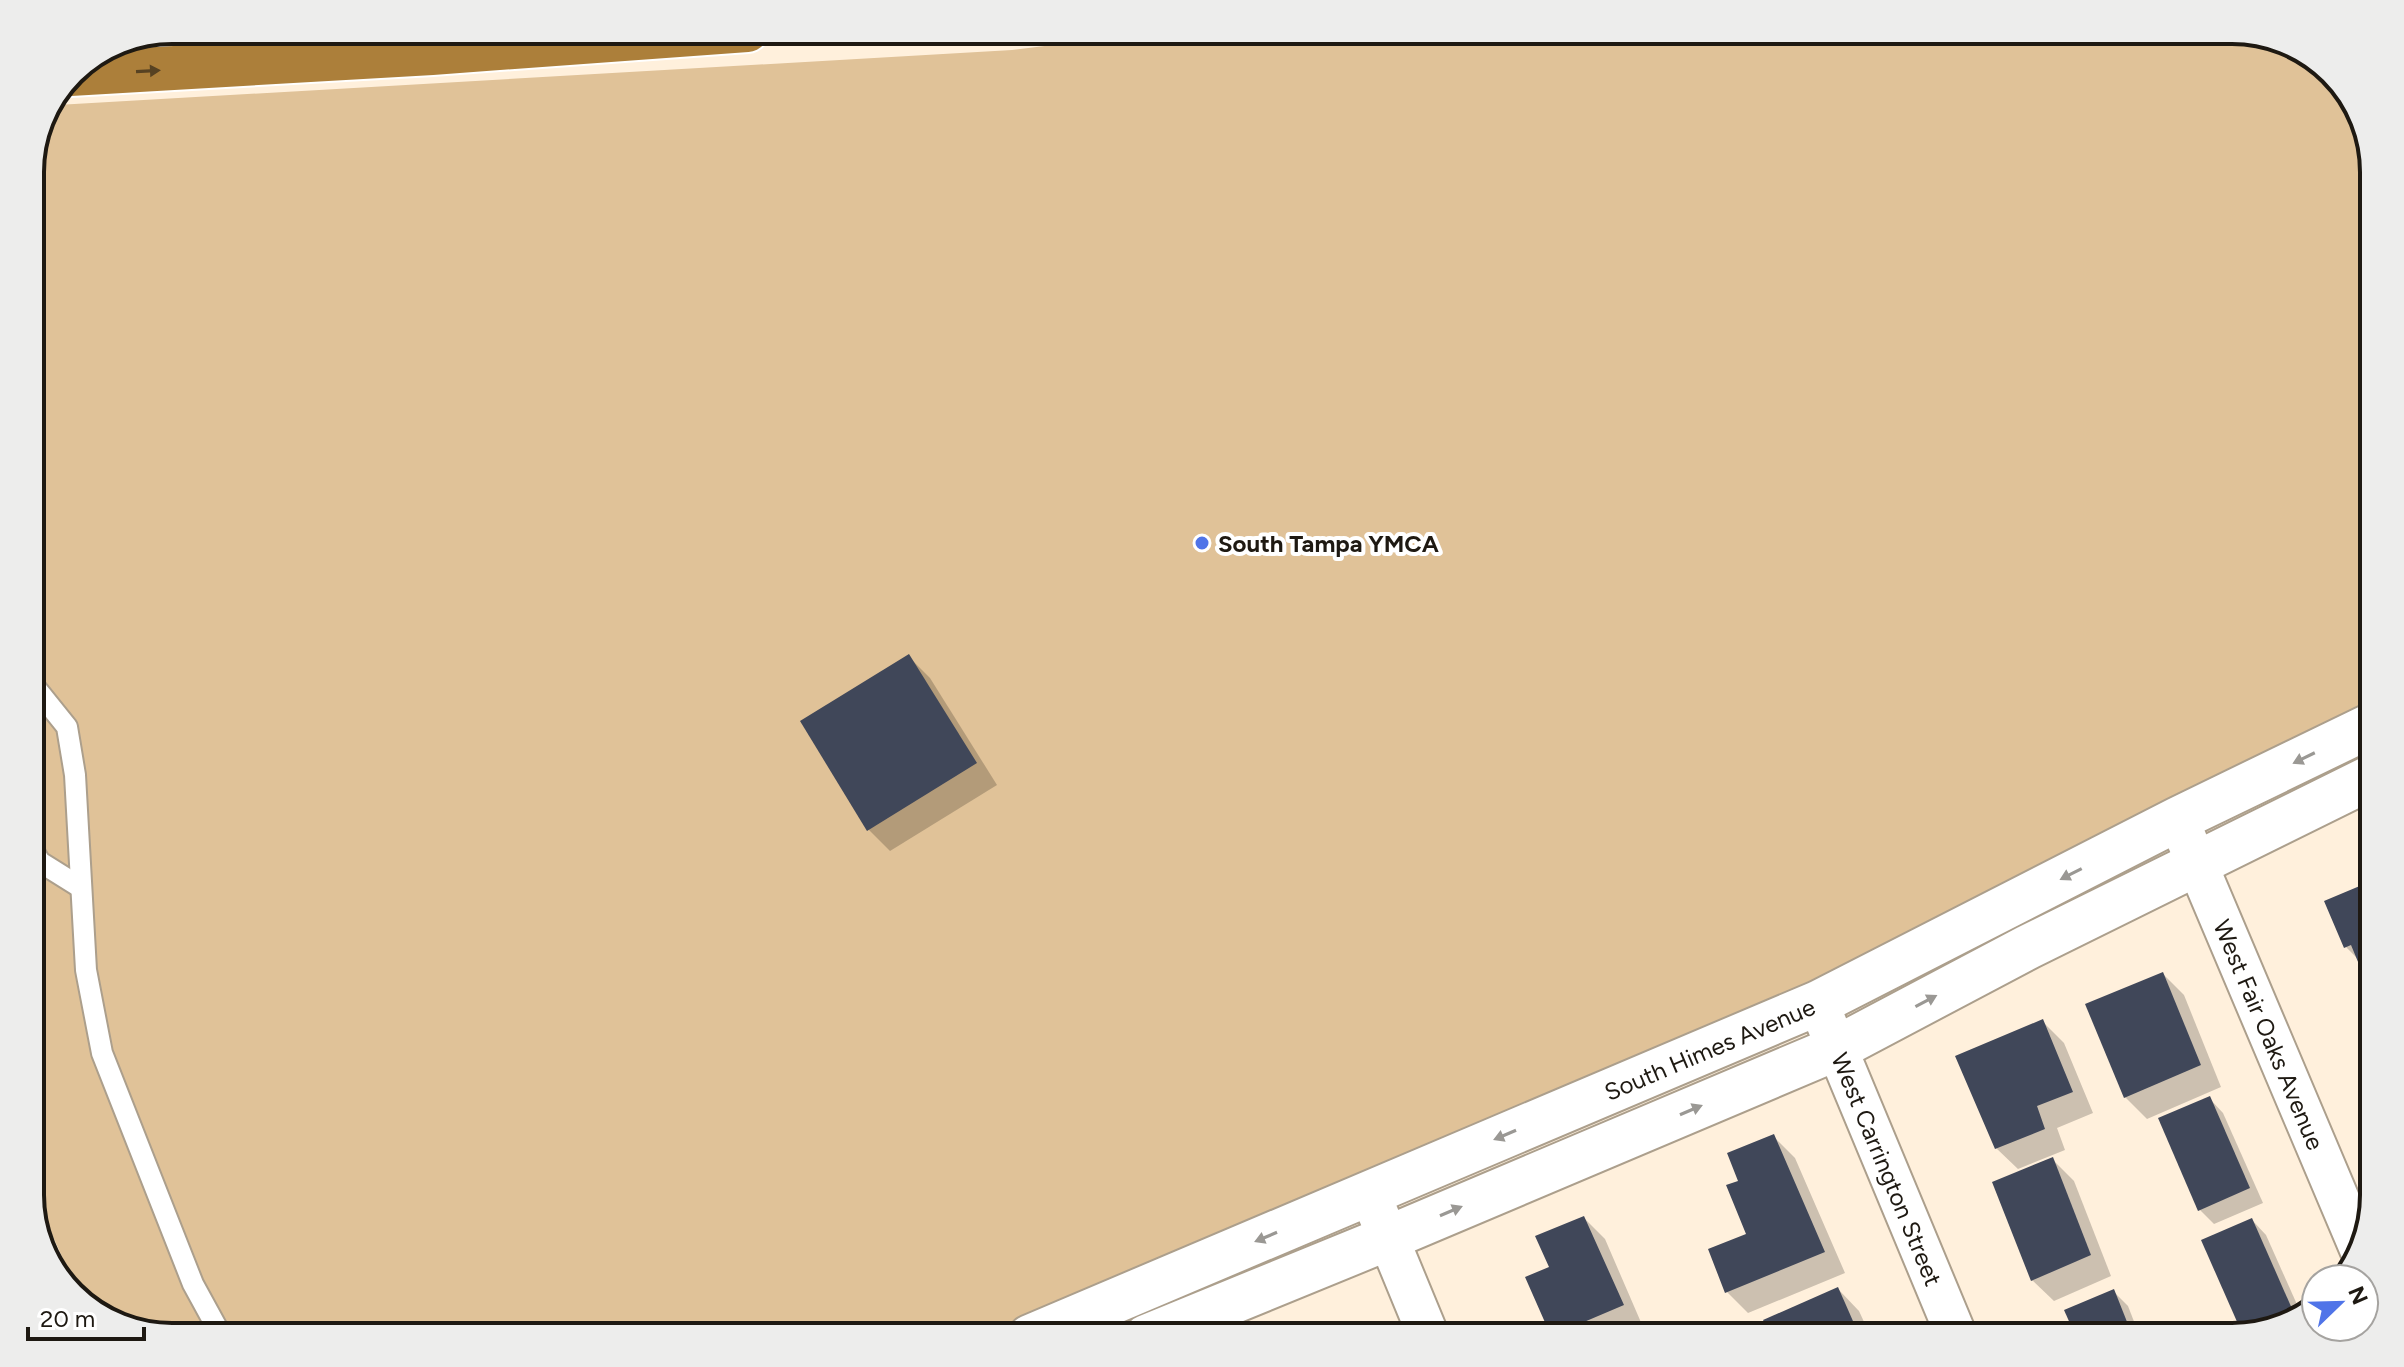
<svg xmlns="http://www.w3.org/2000/svg" width="2404" height="1367" font-family="Figtree,sans-serif">
<style>
.green{fill:#e0c298}
.shadow{fill:#0003}
.building{fill:#404759}
.lines{fill:none;stroke-linecap:round;stroke-linejoin:round}
.lane-casing{stroke:#ac9f8c;stroke-width:24}
.street-casing{stroke:#ac9f8c;stroke-width:44}
.secondary-casing{stroke:#ac9f8c;stroke-width:48}
.highway-casing{stroke:#fff;stroke-width:48}
.lane{stroke:#fff;stroke-width:20}
.street{stroke:#fff;stroke-width:40}
.secondary{stroke:#fff;stroke-width:44}
.highway{stroke:#ac7f3a;stroke-width:44}
.oneway{fill:#574222}
.oneway2{fill:#9a9894}
.poi-dot{fill:#5074e8;stroke:#fff;stroke-width:3}
.labels{text-anchor:middle;dominant-baseline:central;stroke-width:8;stroke-linejoin:round;paint-order:stroke}
.poi-label{font-size:24px;font-weight:bold;fill:#1e1912;stroke:#fff;text-anchor:start}
.street-label{font-size:24px;fill:#1e1912;stroke:#fff}
.rim{fill:none;stroke:#1e1912;stroke-width:4}
</style>
<rect width="100%" height="100%" fill="#fff0dc"/>
<path class="green" d="M1175,30H2232L2303,49L2355,101L2374,163V700L2150,809L1810,985L977,1337H172L101,1318L80,1297L30,1185V163L57,105L1012,50Z"/>
<g class="shadow">
<path d="M908,656L930,678L997,785L890,851L869,830Z"/>
<path d="M2374,882V989L2359,960L2346,947Z"/>
<path d="M2163,974L2184,995L2221,1087L2147,1119L2125,1097Z"/>
<path d="M2043,1022L2064,1043L2093,1113L2057,1128L2065,1150L2018,1169L1996,1148Z"/>
<path d="M2209,1098L2223,1113L2263,1203L2214,1224L2200,1210Z"/>
<path d="M1774,1137L1795,1158L1845,1273L1748,1313L1727,1292L1749,1235L1740,1182Z"/>
<path d="M2053,1160L2074,1181L2111,1276L2054,1301L2032,1280Z"/>
<path d="M1584,1218L1605,1239L1643,1327L1632,1331L1638,1337H1555L1553,1335L1551,1268Z"/>
<path d="M2252,1220L2266,1235L2303,1318L2245,1334Z"/>
<path d="M1838,1289L1859,1311L1871,1337H1773Z"/>
<path d="M2114,1292L2128,1306L2140,1337H2078Z"/>
</g>
<g class="building">
<path d="M909,654L977,763L867,831L800,721Z"/>
<path d="M2374,880V983L2368,986L2351,945L2344,948L2324,901Z"/>
<path d="M2163,972L2201,1065L2124,1098L2085,1004Z"/>
<path d="M2043,1019L2073,1092L2037,1106L2045,1129L1995,1149L1955,1056Z"/>
<path d="M2210,1096L2250,1188L2198,1211L2158,1118Z"/>
<path d="M1774,1134L1825,1252L1725,1293L1708,1249L1746,1234L1726,1185L1738,1181L1727,1153Z"/>
<path d="M2053,1157L2091,1255L2031,1281L1992,1182Z"/>
<path d="M1584,1216L1624,1305L1551,1336L1525,1277L1549,1267L1535,1236Z"/>
<path d="M2252,1218L2293,1311L2242,1333L2201,1240Z"/>
<path d="M1838,1287L1860,1337H1771L1763,1320Z"/>
<path d="M2114,1289L2133,1337H2076L2064,1310Z"/>
</g>
<g class="lines">
<g class="lane-casing">
<g id="lane">
<path d="M30,681L67,727L75,775L86,970L102,1053L193,1284L222,1337"/>
<path d="M30,845L40,862L80,887"/>
</g>
</g>
<g class="street-casing">
<g id="street">
<path id="s1" d="M2178,819L2360,1249"/>
<path id="s2" d="M1818,1003L1957,1337"/>
<path d="M1370,1194L1429,1337"/>
</g>
</g>
<g class="secondary-casing">
<g id="secondary">
<path id="s3" d="M1030,1337L1818,1003L2178,819L2374,724"/>
<path d="M1146,1337L1388,1238L1837,1048L2028,947L2374,776"/>
</g>
</g>
<g class="highway-casing">
<path id="highway" d="M70,74L432,53L747,30"/>
</g>
<use href="#lane" class="lane"/>
<use href="#street" class="street"/>
<use href="#secondary" class="secondary"/>
<use href="#highway" class="highway"/>
</g>
<defs><path id="oneway-solid" d="M-6-.8H1V-3.2L6.5 0L1 3.2V.8H-6Z" transform="scale(2)"/></defs>
<use class="oneway" href="#oneway-solid" transform="translate(148 71) rotate(-3)"/>
<g class="oneway2">
<use href="#oneway-solid" transform="translate(2304 758) rotate(154)"/>
<use href="#oneway-solid" transform="translate(2071 874) rotate(153)"/>
<use href="#oneway-solid" transform="translate(1926 1001) rotate(-28)"/>
<use href="#oneway-solid" transform="translate(1691 1110) rotate(-23)"/>
<use href="#oneway-solid" transform="translate(1505 1135) rotate(157)"/>
<use href="#oneway-solid" transform="translate(1451 1211) rotate(-23)"/>
<use href="#oneway-solid" transform="translate(1266 1237) rotate(157)"/>
</g>
<circle class="poi-dot" cx="1202" cy="543" r="8"/>
<g class="labels">
<g class="poi-label">
<text x="1218" y="543">South Tampa YMCA</text>
</g>
<g class="street-label">
<text stroke="none"><textPath href="#s1" startOffset="234">West Fair Oaks Avenue</textPath></text>
<text stroke="none"><textPath href="#s3" startOffset="738">South Himes Avenue</textPath></text>
<text stroke="none"><textPath href="#s2" startOffset="180">West Carrington Street</textPath></text>
</g>
</g>
<path d="M0 0H2404V1367H0ZM172 44H2232A128 128 0 0 1 2360 172V1195A128 128 0 0 1 2232 1323H172A128 128 0 0 1 44 1195V172A128 128 0 0 1 172 44Z" fill="#ededec" fill-rule="evenodd"/>
<path class="rim" d="M172 44H2232A128 128 0 0 1 2360 172V1195A128 128 0 0 1 2232 1323H172A128 128 0 0 1 44 1195V172A128 128 0 0 1 172 44Z"/>
<g transform="translate(2340 1303) rotate(67)"><circle r="38" fill="#ffffff" stroke="#a5a3a0" stroke-width="2"/>
<path d="M0-6L14 30L0 20L-14 30Z" fill="#5074e8"/>
<text y="-12" font-size="22" font-weight="bold" text-anchor="middle" fill="#1e1912">N</text>
</g>
<path d="M28 1327v12h116v-12" fill="none" stroke="#1e1912" stroke-width="4"/>
<text x="40" y="1327" font-size="24" fill="#1e1912" stroke="#ffffff" stroke-width="6" paint-order="stroke">20 m</text>
</svg>
